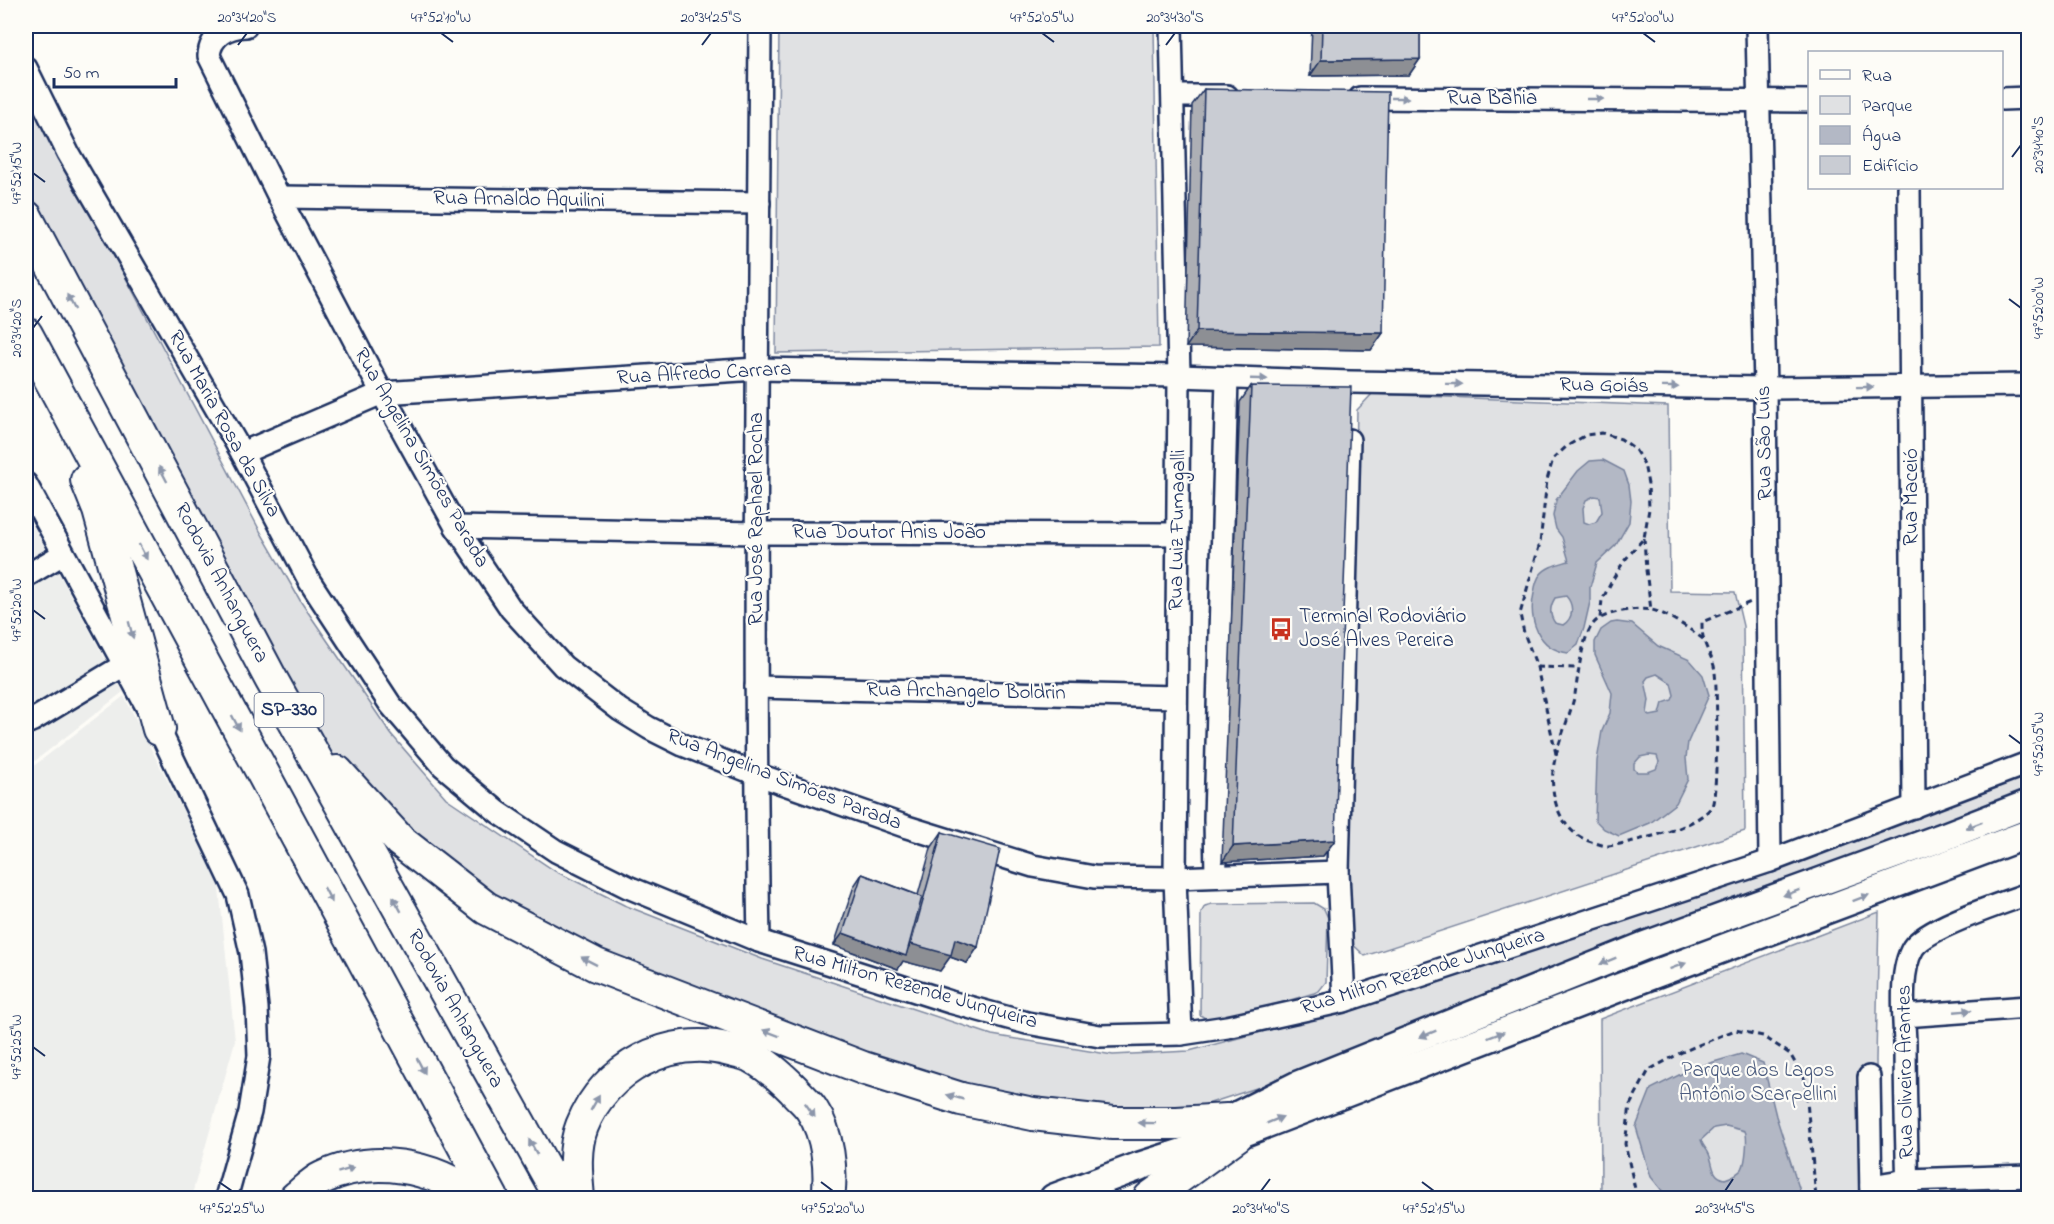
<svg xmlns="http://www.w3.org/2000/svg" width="2054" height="1224" font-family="'Indie Flower',sans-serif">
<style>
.built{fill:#edeeec}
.green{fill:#e0e1e3;stroke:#7e88a0;stroke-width:1.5}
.water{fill:#b3b8c5;stroke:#76819c;stroke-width:1.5;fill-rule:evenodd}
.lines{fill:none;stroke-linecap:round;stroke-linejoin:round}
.minor-casing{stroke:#1b2f5e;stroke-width:26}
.major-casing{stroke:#1b2f5e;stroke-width:32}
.highway-casing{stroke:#1b2f5e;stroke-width:36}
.path{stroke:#1b2f5e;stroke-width:3;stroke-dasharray:6 4.5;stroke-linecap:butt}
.minor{stroke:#fdfcf7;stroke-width:21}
.major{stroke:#fdfcf7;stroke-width:27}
.highway{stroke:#fdfcf7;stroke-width:32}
.wall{fill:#adafb5;stroke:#1b2f5e;stroke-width:1.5}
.shaded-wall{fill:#8d8f94;stroke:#1b2f5e;stroke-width:1.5}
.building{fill:#c9ccd3;stroke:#1b2f5e;stroke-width:1.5}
.oneway{fill:#8c96aa}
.ticks{fill:none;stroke:#1b2f5e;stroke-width:2}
.labels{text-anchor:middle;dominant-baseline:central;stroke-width:4.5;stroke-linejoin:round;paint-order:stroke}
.shield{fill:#fdfcf7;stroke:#5f6c8c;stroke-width:1.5}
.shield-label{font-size:20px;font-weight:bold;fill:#1b2f5e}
.street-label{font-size:21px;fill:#1b2f5e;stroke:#fdfcf7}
.poi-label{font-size:21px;fill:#1b2f5e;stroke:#fdfcf7;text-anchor:start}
.park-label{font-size:21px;fill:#4c5c7f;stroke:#fdfcf7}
.neatline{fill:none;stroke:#1b2f5e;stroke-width:2}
.ticks-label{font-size:15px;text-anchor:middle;fill:#1b2f5e}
</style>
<rect width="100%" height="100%" fill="#fdfcf7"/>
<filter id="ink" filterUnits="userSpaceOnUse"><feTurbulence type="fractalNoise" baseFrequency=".0167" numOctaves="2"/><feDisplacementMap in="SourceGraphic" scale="12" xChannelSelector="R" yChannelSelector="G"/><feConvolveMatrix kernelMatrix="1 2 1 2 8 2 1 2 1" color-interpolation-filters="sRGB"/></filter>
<g filter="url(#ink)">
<g class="built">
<path d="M26,513L123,692L26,768Z"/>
<path d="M124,696L218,879L235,1041L191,1198H26V772Z"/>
</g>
<g class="green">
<path d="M779,26H1154L1159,347L776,353Z"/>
<path d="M26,84L65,163L260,531L301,602L391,734L446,798L555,871L624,905L762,959L992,1035L1113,1055L1189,1051L1346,1010L2028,772V795L1275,1082L1204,1105L1150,1115L1038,1105L904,1075L677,987L487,899L405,837L339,764L278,681L26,196Z"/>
<path d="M1372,394L1668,406L1670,591L1735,592L1743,626L1745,831L1365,956L1346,938L1357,410Z"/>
<path d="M1314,903L1324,909L1328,918L1326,982L1319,991L1314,993L1213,1023L1200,1015L1201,913L1205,906L1212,904Z"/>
<path d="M1879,912L1876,1060L1878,1198H1601L1600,1019Z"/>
</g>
<g class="water">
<path d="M1603,460L1624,471L1629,485L1631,501L1629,522L1616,545L1597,563L1590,587V602L1584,628L1578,645L1568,653C1538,649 1528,620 1534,593C1535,587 1536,580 1540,575C1547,566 1559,564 1569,561L1562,537L1556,529L1553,516L1556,500L1578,471L1590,461ZM1594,496L1600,497L1602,512L1596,522L1589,524L1584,522L1583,508L1586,500ZM1566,596C1574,605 1574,618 1563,625L1555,623C1549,615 1550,606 1555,598Z"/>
<path d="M1617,622L1632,624L1658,646L1690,660L1703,675L1709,695L1688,742L1686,758L1688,779L1676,803L1650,823L1619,836L1604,829L1595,820L1597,761L1602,731L1610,713L1612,693L1595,655V642L1601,630L1611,623ZM1657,674L1671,683L1674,695L1672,700L1663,703L1660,714L1650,716L1647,713L1649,700L1645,681L1648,677ZM1649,755L1657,756L1659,762L1656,769L1648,772H1637L1634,769V764L1640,757Z"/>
<path d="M1741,1054L1763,1063L1776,1116L1800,1191V1198H1668L1651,1177L1636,1127L1651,1089L1693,1068ZM1726,1126L1745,1131C1748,1137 1746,1162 1742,1169C1738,1174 1731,1177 1725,1179C1711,1176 1714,1165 1709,1154C1707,1149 1703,1147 1701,1140L1714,1128Z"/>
</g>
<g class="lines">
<g class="minor-casing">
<g id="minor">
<path d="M246,26C227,27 210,36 209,56L279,197L382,393L456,527L511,609L563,666L620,710L649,728L683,745L756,774L907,827L1033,866L1094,877L1175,878L1338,872"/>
<path d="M1171,26L1179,376L1175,878L1181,1034"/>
<path d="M1757,26L1765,388L1770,861"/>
<path d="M26,68L68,153L242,453L310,582L390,704L443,766L498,812L556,851L628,887L759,941L950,1002L1027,1023L1100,1036L1181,1034L1227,1027L1344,1001L1770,861L2028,763"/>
<path d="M1174,96H1227"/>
<path d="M1360,98L1810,101"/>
<path d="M2002,99L2028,98"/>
<path d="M1909,188L1914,807"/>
<path d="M279,197L759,203"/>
<path d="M242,453L382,393L757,369L1179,376L1350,382L1765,388L2028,385"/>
<path d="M26,484L159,729L238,895L251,953L257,1008L259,1056L250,1112L226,1198"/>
<path d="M456,527L756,533L1178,534"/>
<path d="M26,576L63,554"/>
<path d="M756,687L1176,697"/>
<path d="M26,723L33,720L124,665"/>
<path d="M1216,876L1215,819L1227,378"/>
<path d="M759,941C753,636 758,331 760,26"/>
<path d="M1344,1001L1338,872L1349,440"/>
<path d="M1904,1016L2028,1007"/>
<path d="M1869,1077L1871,1198"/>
<path d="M1871,1186L1907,1180L2028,1176"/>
<path d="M1908,1198C1907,1147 1905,1095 1905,1043C1904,1016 1899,971 1913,948C1927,927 2003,903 2028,894"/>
</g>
</g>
<g class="major-casing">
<g id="major">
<path d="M1208,1130L1298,1085L1644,946L1943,837L2028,804"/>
<path d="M1054,1198L1140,1166L1237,1135L1652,975L2028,834"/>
</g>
</g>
<g class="highway-casing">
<g id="highway">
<path d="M26,217L271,679L561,1198"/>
<path d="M26,334L492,1198"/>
<path d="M87,480L99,510L159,729"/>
<path d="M337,772L400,841L486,908L596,965L863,1068L961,1099L1033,1114L1113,1123H1177L1227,1120"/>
<path d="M296,1198C304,1192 313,1182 322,1178C373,1154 432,1165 476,1198"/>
<path d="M578,1198C576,1175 573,1149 582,1126C605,1068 669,1034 730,1050C737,1052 745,1053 751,1056C768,1065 781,1077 794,1090C800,1097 808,1103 812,1110C828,1134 832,1171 828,1198"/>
<path d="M1150,1198L1237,1135"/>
</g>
</g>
<g class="path">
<path d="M1644,538L1646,570L1651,610"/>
<path d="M1703,639C1690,629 1668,614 1652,610C1638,607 1607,612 1596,621C1582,632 1578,677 1575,694C1570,716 1560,737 1555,759C1547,792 1558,834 1595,843C1599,844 1604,846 1608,846C1620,845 1662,834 1674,830C1686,825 1705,817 1712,806C1718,794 1718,681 1714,666C1712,657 1706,649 1704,640C1702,635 1702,628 1702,622L1751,602"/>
<path d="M1537,667L1577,668"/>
<path d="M1556,754L1537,667L1524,633L1520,614L1540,543L1547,480L1553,459L1567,446L1586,435L1602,433L1621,439L1634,448L1644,464L1648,484L1649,509L1644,538L1624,561L1613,579L1602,600L1600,618"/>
<path d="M1637,1198L1625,1144L1630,1105L1649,1070L1682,1052L1735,1030L1763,1036L1790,1054L1805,1080L1816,1198"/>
</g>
<use href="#minor" class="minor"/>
<use href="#major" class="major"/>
<use href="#highway" class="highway"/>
</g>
<g class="wall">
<path d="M1312,26H1420V59L1409,75L1310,76Z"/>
<path d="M1204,89L1383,333L1371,350L1186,347L1192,105Z"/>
<path d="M1251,386L1335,840L1323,856L1222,862L1240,402Z"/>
<path d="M942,832L978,947L967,963L950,957L940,971L903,961L898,969L834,945L854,886L862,874L918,895L931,848Z"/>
</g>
<g class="shaded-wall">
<path d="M1420,59L1409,75L1310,76L1321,60Z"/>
<path d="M1197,331L1383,333L1371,350L1186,347Z"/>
<path d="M1335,840L1323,856L1222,862L1233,846Z"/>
<path d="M843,933L903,955L911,944L955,939L978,947L967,963L950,957L940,971L903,961L898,969L834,945Z"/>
</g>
<g class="building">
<path d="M1322,26H1420V59L1321,60Z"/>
<path d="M1204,89L1388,92L1383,333L1197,331Z"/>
<path d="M1251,386L1351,387L1335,840L1233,846Z"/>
<path d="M942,832L1000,849L978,947L955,939L951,955L911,944Z"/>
<path d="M862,874L922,897L906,956L843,933Z"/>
</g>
<defs><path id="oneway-solid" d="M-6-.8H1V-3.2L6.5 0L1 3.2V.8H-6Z" transform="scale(1.5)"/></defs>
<g class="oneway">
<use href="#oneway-solid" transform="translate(1400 98)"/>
<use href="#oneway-solid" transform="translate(1595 99)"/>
<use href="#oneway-solid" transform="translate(71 302) rotate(-118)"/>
<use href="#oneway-solid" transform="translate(1259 379) rotate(2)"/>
<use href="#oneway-solid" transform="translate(1454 384) rotate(1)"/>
<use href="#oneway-solid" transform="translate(1670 387) rotate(1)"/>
<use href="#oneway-solid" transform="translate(1865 387) rotate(-1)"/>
<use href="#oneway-solid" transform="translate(163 474) rotate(-118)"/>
<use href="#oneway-solid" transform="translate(143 552) rotate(62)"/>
<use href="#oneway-solid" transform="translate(131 630) rotate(75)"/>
<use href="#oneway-solid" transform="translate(236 723) rotate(62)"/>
<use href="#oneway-solid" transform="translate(1974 825) rotate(159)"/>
<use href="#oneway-solid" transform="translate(1791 893) rotate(160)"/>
<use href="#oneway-solid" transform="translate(328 895) rotate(62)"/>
<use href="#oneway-solid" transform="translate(1861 898) rotate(-21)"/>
<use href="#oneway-solid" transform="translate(397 904) rotate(-119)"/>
<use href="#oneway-solid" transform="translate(589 961) rotate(-153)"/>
<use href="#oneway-solid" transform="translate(1608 961) rotate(158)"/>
<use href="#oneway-solid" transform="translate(1678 966) rotate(-20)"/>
<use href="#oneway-solid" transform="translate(1963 1011) rotate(-5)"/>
<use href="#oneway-solid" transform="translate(771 1033) rotate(-159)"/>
<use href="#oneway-solid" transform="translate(1428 1034) rotate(158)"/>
<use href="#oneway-solid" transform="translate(1496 1035) rotate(-21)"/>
<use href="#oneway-solid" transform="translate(421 1066) rotate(62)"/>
<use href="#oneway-solid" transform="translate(955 1097) rotate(-164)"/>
<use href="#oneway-solid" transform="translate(595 1103) rotate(-60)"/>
<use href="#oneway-solid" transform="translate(810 1110) rotate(55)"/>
<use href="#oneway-solid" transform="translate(1275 1120) rotate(-22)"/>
<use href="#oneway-solid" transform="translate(1147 1123) rotate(-179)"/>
<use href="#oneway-solid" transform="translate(533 1147) rotate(-119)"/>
<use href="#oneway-solid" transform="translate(346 1170) rotate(-17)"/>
</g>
</g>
<path class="ticks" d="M441,33L453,42M1042,33L1054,42M1643,33L1655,42M238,45L247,33M702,45L711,33M1166,45L1175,33M2012,157L2021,145M33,173L45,182M2009,299L2021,308M33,328L42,316M33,610L45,619M2009,735L2021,744M33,1047L45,1056M219,1182L232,1191M821,1182L833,1191M1422,1182L1434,1191M1261,1191L1270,1179M1725,1191L1733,1179"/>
<defs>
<g id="bus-bare" transform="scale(1.8)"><path d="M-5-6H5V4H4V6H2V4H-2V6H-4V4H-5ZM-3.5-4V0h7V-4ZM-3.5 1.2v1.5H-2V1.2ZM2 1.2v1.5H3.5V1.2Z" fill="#c8321e" stroke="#fdfcf7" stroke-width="2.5" paint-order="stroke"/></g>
</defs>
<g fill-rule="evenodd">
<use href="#bus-bare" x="1281" y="629"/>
</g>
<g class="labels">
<rect class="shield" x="254.5" y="693" width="69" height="34" rx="4.5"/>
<g class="shield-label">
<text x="289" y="710">SP-330</text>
</g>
<g class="street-label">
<text x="1492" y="99">Rua Bahia</text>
<text transform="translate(519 200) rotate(1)">Rua Arnaldo Aquilini</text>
<text transform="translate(704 374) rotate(-3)">Rua Alfredo Carrara</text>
<text transform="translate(1604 386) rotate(1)">Rua Goiás</text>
<text transform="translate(224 424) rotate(61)">Rua Maria Rosa da Silva</text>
<text transform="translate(1765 443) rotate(-91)">Rua São Luís</text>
<text transform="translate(421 458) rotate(60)">Rua Angelina Simões Parada</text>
<text transform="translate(1912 497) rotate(-90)">Rua Maceió</text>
<text transform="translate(757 519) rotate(-90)">Rua José Raphael Rocha</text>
<text transform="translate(1178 530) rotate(-89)">Rua Luiz Fumagalli</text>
<text x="889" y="533">Rua Doutor Anis João</text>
<text transform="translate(221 583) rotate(62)">Rodovia Anhanguera</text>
<text transform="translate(966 692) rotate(1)">Rua Archangelo Boldrin</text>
<text transform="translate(784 780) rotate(21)">Rua Angelina Simões Parada</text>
<text transform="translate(1423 972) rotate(-17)">Rua Milton Rezende Junqueira</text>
<text transform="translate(915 988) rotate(16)">Rua Milton Rezende Junqueira</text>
<text transform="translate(455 1009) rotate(61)">Rodovia Anhanguera</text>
<text transform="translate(1906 1072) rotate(-91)">Rua Oliveiro Arantes</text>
</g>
<g class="poi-label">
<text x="1299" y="617">Terminal Rodoviário<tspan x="1299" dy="24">José Alves Pereira</tspan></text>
</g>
<g class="park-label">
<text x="1758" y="1071">Parque dos Lagos<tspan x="1758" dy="24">Antônio Scarpellini</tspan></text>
</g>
</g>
<rect width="2054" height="1224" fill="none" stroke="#fdfcf7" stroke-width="66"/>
<rect x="1808" y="51" width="195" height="138" fill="#fdfcf7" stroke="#a3aaba" stroke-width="1.5"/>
<rect x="1820" y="70" width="30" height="9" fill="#fdfcf7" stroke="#a3aaba" stroke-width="1.5"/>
<text x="1862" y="81" font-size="18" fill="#1b2f5e">Rua</text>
<rect x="1820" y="96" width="30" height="18" fill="#e0e1e3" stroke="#a3aaba" stroke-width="1.5"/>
<text x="1862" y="111" font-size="18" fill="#1b2f5e">Parque</text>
<rect x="1820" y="126" width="30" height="18" fill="#b3b8c5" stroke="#a3aaba" stroke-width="1.5"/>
<text x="1862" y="141" font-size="18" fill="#1b2f5e">Água</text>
<rect x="1820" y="156" width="30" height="18" fill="#c9ccd3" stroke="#a3aaba" stroke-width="1.5"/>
<text x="1862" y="171" font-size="18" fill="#1b2f5e">Edifício</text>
<path d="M54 78v9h122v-9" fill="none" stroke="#1b2f5e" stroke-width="3"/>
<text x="63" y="78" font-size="18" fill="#1b2f5e" stroke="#fdfcf7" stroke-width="4.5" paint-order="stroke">50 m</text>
<rect x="33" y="33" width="1988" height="1158" class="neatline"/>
<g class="ticks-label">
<text x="247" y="22">20°34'20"S</text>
<text x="441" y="22">47°52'10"W</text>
<text x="711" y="22">20°34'25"S</text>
<text x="1042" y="22">47°52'05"W</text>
<text x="1175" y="22">20°34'30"S</text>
<text x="1643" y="22">47°52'00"W</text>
<text transform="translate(2038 145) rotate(-90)" y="5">20°34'40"S</text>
<text transform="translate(16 173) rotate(-90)" y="5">47°52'15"W</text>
<text transform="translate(2038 308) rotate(-90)" y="5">47°52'00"W</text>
<text transform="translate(16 328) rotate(-90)" y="5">20°34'20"S</text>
<text transform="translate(16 610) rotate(-90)" y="5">47°52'20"W</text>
<text transform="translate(2038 744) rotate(-90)" y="5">47°52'05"W</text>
<text transform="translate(16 1047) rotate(-90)" y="5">47°52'25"W</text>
<text x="232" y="1213">47°52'25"W</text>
<text x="833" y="1213">47°52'20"W</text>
<text x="1261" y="1213">20°34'40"S</text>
<text x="1434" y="1213">47°52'15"W</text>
<text x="1725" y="1213">20°34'45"S</text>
</g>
</svg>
